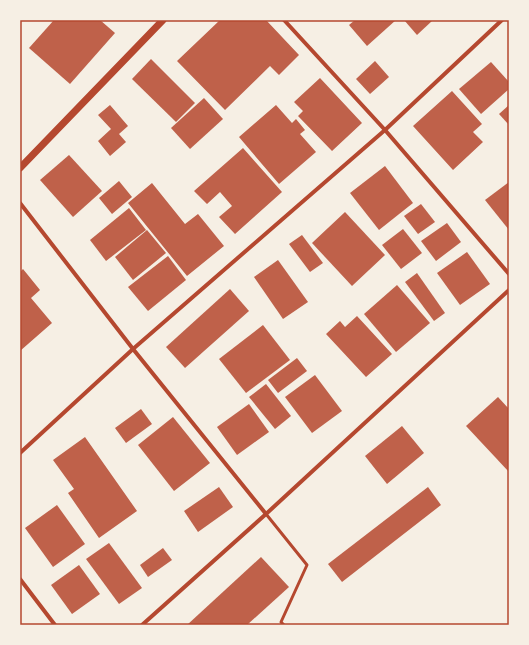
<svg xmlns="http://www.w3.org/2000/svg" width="529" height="645" font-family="'Varela Round',sans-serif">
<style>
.building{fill:#bf614a}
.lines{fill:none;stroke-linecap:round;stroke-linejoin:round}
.service{stroke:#b5482f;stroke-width:3}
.minor{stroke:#b5482f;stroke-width:4}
.tertiary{stroke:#b5482f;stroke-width:7}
.neatline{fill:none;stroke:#b5482f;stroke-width:1.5}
</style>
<rect width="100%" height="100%" fill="#f6efe4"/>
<g class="building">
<path d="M54,20H100L115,33L70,84L29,48Z"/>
<path d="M220,20H266L299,55L279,75L270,66L225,110L177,61Z"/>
<path d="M355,20H396L367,46L349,25Z"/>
<path d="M404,20H433L417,35Z"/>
<path d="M151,59L195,103L176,122L132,79Z"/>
<path d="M375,61L389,77L370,94L356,79Z"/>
<path d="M491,62L509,82V89L481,114L459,89Z"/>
<path d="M320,78L362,123L332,151L298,116L303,111L294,102Z"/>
<path d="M452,91L482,124L473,132L483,142L453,170L413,126Z"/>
<path d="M204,98L223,119L190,149L171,128Z"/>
<path d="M110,105L128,126L119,134L126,142L110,156L98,141L111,129L98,115Z"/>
<path d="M276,105L292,123L296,119L305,130L300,134L316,152L279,184L239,137Z"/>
<path d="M509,105V125L499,114Z"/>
<path d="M243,148L282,192L235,234L219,217L232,206L220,192L207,204L194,191Z"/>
<path d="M69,155L102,191L73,217L40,180Z"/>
<path d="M385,166L413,203L379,230L350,193Z"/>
<path d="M119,181L132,197L112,214L99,198Z"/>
<path d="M509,182V230L485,200Z"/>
<path d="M152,183L185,224L198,214L224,246L187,276L128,203Z"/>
<path d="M421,204L435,222L418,234L404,216Z"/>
<path d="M129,208L146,230L106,261L90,240Z"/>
<path d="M345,212L385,255L352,286L312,243Z"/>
<path d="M447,223L461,242L436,261L421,241Z"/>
<path d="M403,229L422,253L401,269L382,245Z"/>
<path d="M147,230L166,253L133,280L115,257Z"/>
<path d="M302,235L323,263L310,272L289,244Z"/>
<path d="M467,252L490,284L460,305L437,273Z"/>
<path d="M168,256L186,280L148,311L128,287Z"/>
<path d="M278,260L308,302L283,319L254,277Z"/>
<path d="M23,269L40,290L31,298L52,323L20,351V272Z"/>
<path d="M417,273L445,313L434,321L405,282Z"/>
<path d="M397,285L430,323L396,352L364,314Z"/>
<path d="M230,289L249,311L185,368L166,347Z"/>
<path d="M357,316L392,354L366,377L326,334L340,321L345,327Z"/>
<path d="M263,325L290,360L246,393L219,359Z"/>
<path d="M297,358L307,371L278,393L268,380Z"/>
<path d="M315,375L342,411L312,433L285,397Z"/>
<path d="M266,384L291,416L275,429L249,397Z"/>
<path d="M498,397L509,409V472L466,426Z"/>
<path d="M249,404L269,432L237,455L217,427Z"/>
<path d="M141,409L152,424L126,443L115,428Z"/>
<path d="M173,417L210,463L174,491L138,445Z"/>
<path d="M402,426L424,453L387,484L365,456Z"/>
<path d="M85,437L137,511L99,538L68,493L74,489L53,460Z"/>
<path d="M219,487L233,507L198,532L184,511Z"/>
<path d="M428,487L441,505L342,582L328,564Z"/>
<path d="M57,505L85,544L53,567L25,528Z"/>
<path d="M109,543L142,588L119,604L86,559Z"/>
<path d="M163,548L172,560L148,577L140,565Z"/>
<path d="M261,557L289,587L247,625H187Z"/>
<path d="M79,565L100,594L72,614L51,585Z"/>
</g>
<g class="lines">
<path class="service" d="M266,514L307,565L281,622L284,625"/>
<g class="minor">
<path d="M284,20L385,130L509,274"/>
<path d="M20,203L133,349L266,514"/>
<path d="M20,453L133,349L385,130L502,20"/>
<path d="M20,579L55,625"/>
<path d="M142,625L266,514L509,290"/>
</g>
<path class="tertiary" d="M20,168L163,20"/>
</g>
<rect width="529" height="645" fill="none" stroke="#f6efe4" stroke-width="42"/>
<rect x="21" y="21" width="487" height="603" class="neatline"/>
</svg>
